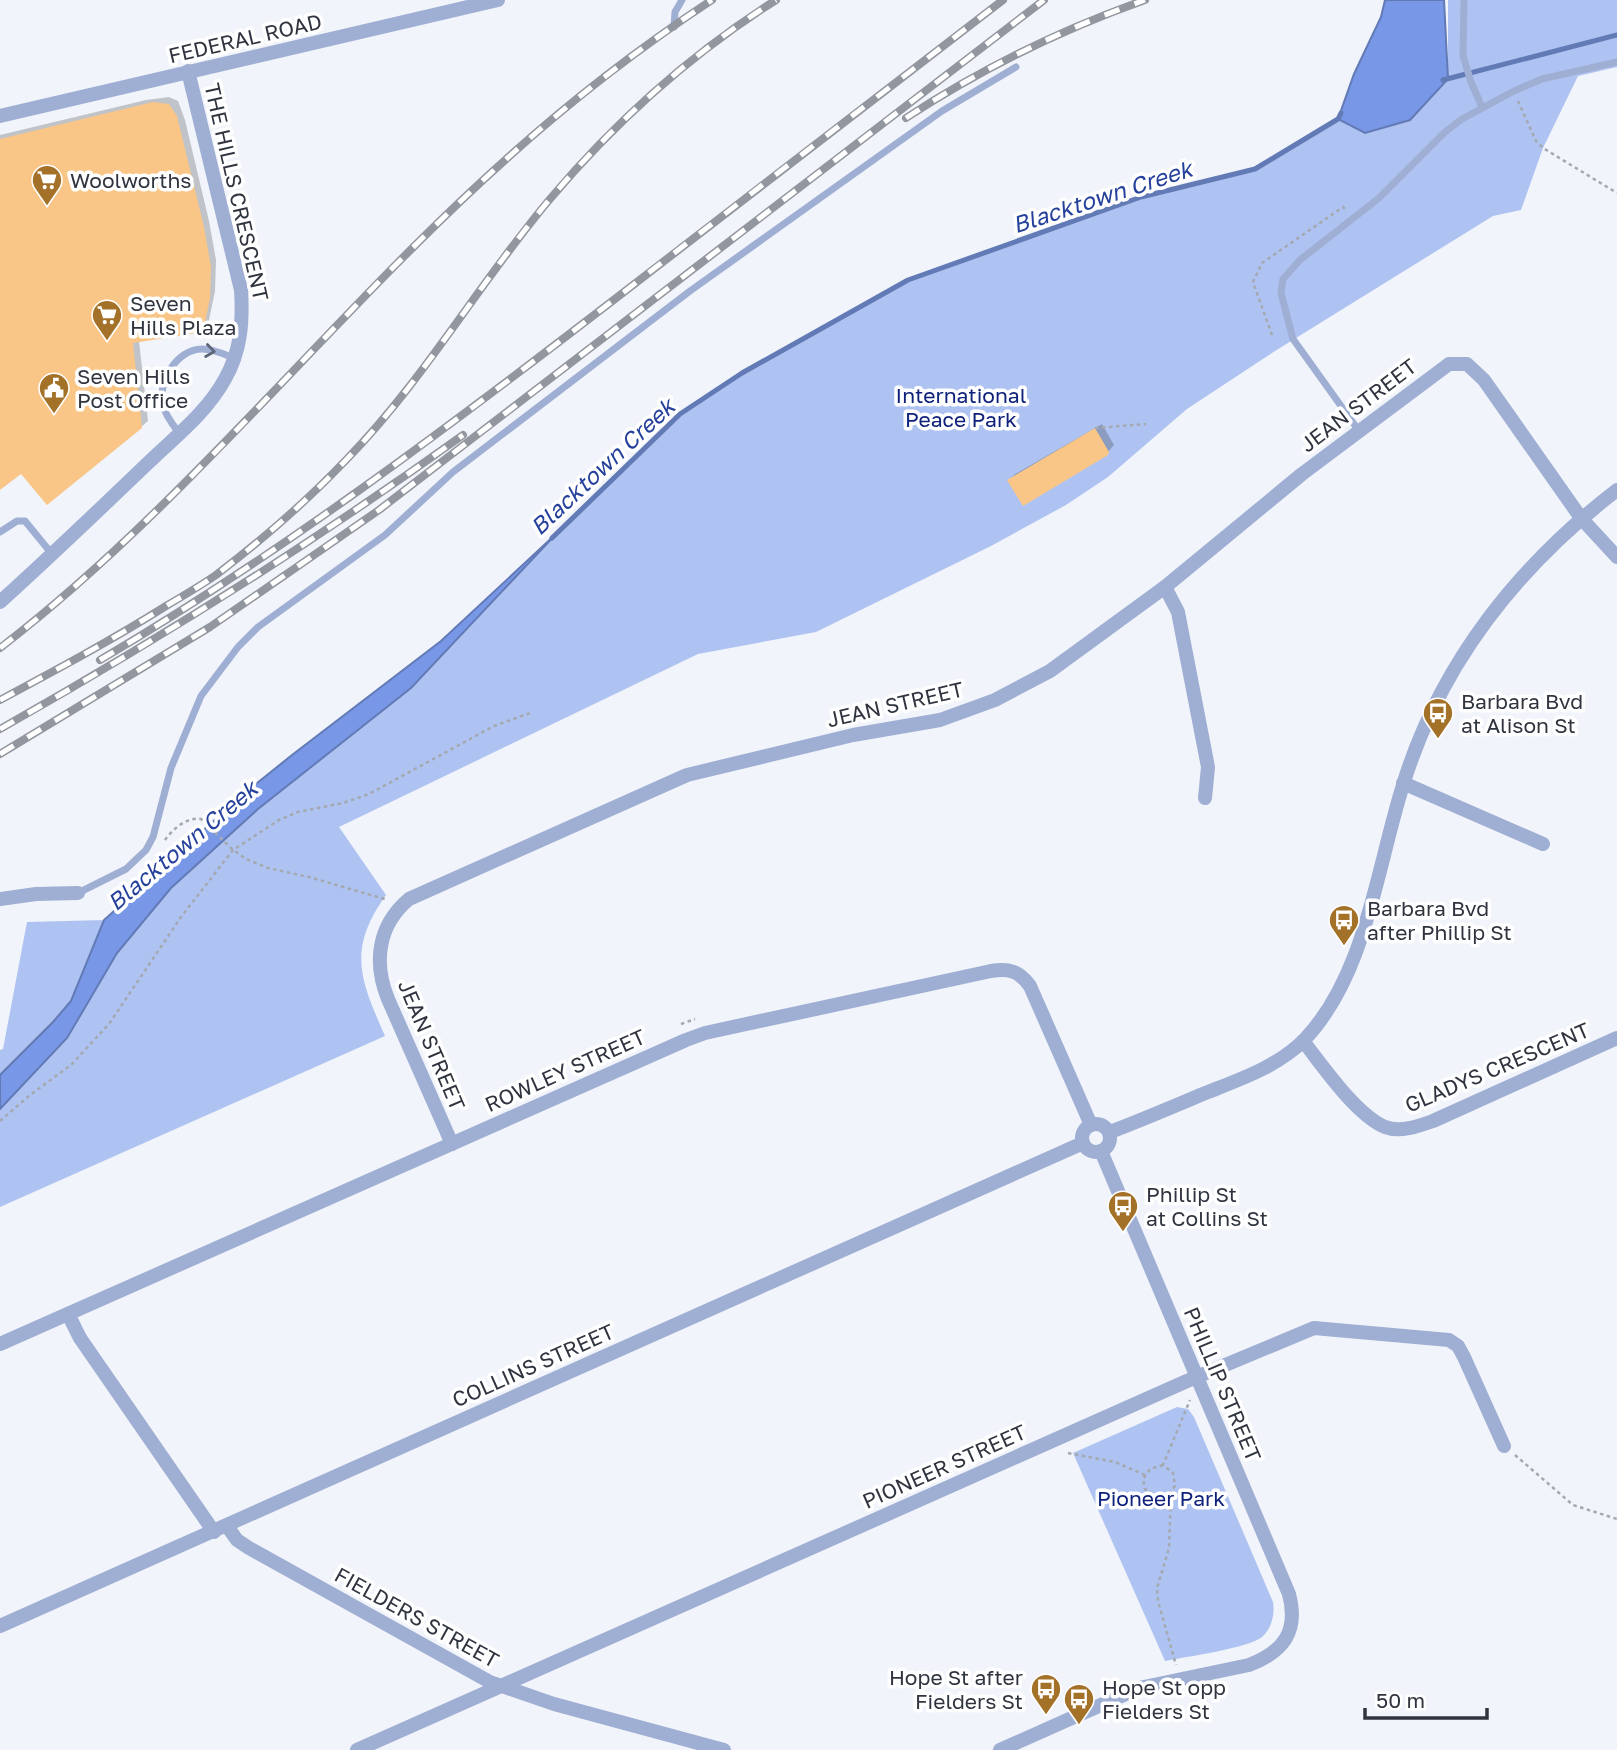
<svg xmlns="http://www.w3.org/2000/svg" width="1617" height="1750" font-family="'Golos Text',sans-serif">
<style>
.green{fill:#afc3f2}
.water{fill:#7898e7;stroke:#627ab5;stroke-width:2}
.shadow{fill:#0003}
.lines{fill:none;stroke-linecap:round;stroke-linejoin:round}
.stream{stroke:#627ab5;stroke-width:5}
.building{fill:#f9c687}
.path{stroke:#a4a8b0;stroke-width:2.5;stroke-dasharray:3.5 3.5;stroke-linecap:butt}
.lane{stroke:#9faed3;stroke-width:7}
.street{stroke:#9faed3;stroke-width:14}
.rail-casing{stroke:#92969e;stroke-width:8}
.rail{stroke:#fff;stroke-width:5;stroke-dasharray:16;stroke-linecap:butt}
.oneway{stroke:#5c657a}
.labels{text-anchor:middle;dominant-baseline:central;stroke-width:7;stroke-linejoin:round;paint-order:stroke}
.street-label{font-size:21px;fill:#2f343f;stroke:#fff}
.poi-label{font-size:21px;fill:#2f343f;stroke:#fff;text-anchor:start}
.park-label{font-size:21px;fill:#0e217b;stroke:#fff}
.water-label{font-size:23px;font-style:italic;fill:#25419c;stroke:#fff}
</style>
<rect width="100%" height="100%" fill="#f1f4fa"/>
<g class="green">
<path d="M1448,0H1617V67L1578,76L1543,148L1521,210L1493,216L1275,351L1187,409L1108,477L1066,505L991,546L816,632L698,654L339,827L386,895C347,950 360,979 385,1036L0,1207V1109L67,1038L117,953L171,888L258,809L411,688L557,533L680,414L742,373L908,280L1141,197L1255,169L1338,119L1448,79Z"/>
<path d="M104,920L71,1001L53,1022L0,1075V1050L3,1049L27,922Z"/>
<path d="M1177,1407L1188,1409L1194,1417L1273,1602C1275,1614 1272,1628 1262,1637C1249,1648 1185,1657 1165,1661L1073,1453Z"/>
</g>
<g class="water">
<path d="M1385,0H1444L1448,79L1410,120L1365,133L1338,119L1354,74L1381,17Z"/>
<path d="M557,533L411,688L258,809L171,888L117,953L67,1038L0,1109V1075L53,1022L71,1001L104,920L241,796L292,755L441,641Z"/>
</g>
<g class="shadow">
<path d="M169,97L178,101L185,120L209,221L216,260L215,291L208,325L202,331L139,341L148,421L141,427L21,472L0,488V135L146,100Z"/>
<path d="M1102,424L1114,445L1107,453L1009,480L1015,474Z"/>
</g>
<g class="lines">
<g class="stream">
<path d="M1443,80L1617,35"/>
<path d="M552,538L680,414L742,373L908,280L1141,197L1255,169L1338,119L1341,113"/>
</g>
</g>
<g class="building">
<path d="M153,102L169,104L177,116L204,227L211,267L210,298L203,332L133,343L142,428L47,505L21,474L0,490V139Z"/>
<path d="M1095,428L1109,452L1108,455L1023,506L1007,480Z"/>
</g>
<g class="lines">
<g class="path">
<path d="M1518,101L1536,141L1543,148L1617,193"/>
<path d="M1272,335L1253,282L1262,263L1343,207L1345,209"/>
<path d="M1095,428L1146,424"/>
<path d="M165,840C173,829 186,817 201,819L233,850L246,859L268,868L309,877L388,900"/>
<path d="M681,1024L695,1019"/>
<path d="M0,1121L30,1095L71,1065L109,1024L181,917L233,850L279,820L298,812L343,803L369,794L494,726L533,712"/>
<path d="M1068,1453L1115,1462L1145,1475"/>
<path d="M1515,1455L1573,1505L1617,1519"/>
<path d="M1163,1465L1150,1469L1143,1479L1145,1489L1157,1497L1168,1495L1175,1486L1173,1473L1163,1465L1190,1400"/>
<path d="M1171,1494L1169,1548L1157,1588L1158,1601L1176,1665"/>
</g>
<g class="lane">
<path d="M1464,0L1463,56L1471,82L1482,107"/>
<path d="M674,27L675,12L682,0"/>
<path d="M1359,431L1293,339L1281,293L1283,279L1300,260L1379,198L1445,132L1462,119L1514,91L1542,79L1617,62"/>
<path d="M179,433C173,425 165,415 163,405C157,382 177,349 202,349C213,349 224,354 234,358"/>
<path d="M0,532L17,521H25L52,554"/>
<path d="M78,893L126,869L146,850L153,837L171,768L201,696L238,647L258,627L385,535L453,472L690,291L942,111L1016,67"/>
</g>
<g class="street">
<path d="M0,116L498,0"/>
<path d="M1165,587L1178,612L1208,767L1205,798"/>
<path d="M0,602C51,556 100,509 149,462C176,436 207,412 225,379C241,351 243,322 241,290L188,71"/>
<path d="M1403,783L1543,844"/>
<path d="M0,899L36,894L78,893"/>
<path d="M1303,1041C1323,1066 1356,1115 1385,1127C1400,1133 1419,1126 1433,1121L1617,1038"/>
<circle cx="1096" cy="1138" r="14"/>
<path d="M1110,1132C1142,1120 1172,1107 1203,1094C1238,1080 1278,1067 1305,1039C1366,975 1377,867 1403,785C1440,664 1518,566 1617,490"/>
<path d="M452,1144L388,999C373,962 378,925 409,899L687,775L853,735L940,720L995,700L1050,671L1165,587L1302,474L1449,364H1467L1484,380L1581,518L1617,557"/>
<path d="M68,1314L80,1338L214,1532"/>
<path d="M0,1344L686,1040L705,1033L991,971C1009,968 1019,971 1030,986L1091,1125"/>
<path d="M227,1526L237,1540L249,1548L490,1682L554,1704L724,1750"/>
<path d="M0,1626L1083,1143"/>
<path d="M357,1750L1187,1381L1314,1328L1449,1340L1458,1346L1464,1357L1504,1446"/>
<path d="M1000,1750L1139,1688L1249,1665C1283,1652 1299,1632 1289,1594L1101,1151"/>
</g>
<g class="rail-casing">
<g id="rail">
<path d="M906,118C981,69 1060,30 1145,0"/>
<path d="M0,648C186,505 329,318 503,162C568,103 639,48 712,0"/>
<path d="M100,660C280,554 446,429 611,302C741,201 872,101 1003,0"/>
<path d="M0,700C56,670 112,640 166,606C183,596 200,586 216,575C262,540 307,501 347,459C424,380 479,283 550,199C615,122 691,54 776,0"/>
<path d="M0,729C160,639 314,542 463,435"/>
<path d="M0,754L210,627L379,510L1044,0"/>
</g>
</g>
<use href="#rail" class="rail"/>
</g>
<defs><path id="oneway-chevron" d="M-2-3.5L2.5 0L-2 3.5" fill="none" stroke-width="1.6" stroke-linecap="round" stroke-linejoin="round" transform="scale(1.75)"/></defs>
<use class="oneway" href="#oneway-chevron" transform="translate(210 351) rotate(8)"/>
<defs>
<g id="supermarket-pin" transform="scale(1.575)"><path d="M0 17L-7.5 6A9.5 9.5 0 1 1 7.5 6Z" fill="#a47128" stroke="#fff"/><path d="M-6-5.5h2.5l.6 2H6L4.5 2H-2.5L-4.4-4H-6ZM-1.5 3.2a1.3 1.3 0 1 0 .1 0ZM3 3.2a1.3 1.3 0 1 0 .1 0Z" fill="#fff"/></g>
<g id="civic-pin" transform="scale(1.575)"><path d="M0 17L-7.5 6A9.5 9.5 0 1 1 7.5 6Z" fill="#a47128" stroke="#fff"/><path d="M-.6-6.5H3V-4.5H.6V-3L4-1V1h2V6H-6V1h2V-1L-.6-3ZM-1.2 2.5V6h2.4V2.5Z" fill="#fff"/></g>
<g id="bus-pin" transform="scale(1.575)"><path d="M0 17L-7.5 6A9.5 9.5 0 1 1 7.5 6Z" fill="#a47128" stroke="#fff"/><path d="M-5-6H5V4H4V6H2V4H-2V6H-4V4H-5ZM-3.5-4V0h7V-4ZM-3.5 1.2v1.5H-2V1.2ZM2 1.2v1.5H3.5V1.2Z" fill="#fff"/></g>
</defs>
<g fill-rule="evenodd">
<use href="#supermarket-pin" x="47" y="180"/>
<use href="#supermarket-pin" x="107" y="315"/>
<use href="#civic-pin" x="54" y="388"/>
<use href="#bus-pin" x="1438" y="713"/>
<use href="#bus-pin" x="1344" y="920"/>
<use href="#bus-pin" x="1123" y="1206"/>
<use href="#bus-pin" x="1046" y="1689"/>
<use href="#bus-pin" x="1079" y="1699"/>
</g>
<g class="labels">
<g class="street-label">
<text transform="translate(245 38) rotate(-13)">FEDERAL ROAD</text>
<text transform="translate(237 192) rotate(77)">THE HILLS CRESCENT</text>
<text transform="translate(1358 405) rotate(-37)">JEAN STREET</text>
<text transform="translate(895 704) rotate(-13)">JEAN STREET</text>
<text transform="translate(432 1045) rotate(67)">JEAN STREET</text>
<text transform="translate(1497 1067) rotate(-23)">GLADYS CRESCENT</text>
<text transform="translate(565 1070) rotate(-24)">ROWLEY STREET</text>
<text transform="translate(533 1365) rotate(-24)">COLLINS STREET</text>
<text transform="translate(1223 1384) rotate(67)">PHILLIP STREET</text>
<text transform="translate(944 1466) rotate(-24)">PIONEER STREET</text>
<text transform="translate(417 1617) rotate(29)">FIELDERS STREET</text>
</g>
<g class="poi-label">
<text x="70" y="180">Woolworths</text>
<text x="130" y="303">Seven<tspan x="130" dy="24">Hills Plaza</tspan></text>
<text x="77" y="376">Seven Hills<tspan x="77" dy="24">Post Office</tspan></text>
<text x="1461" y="701">Barbara Bvd<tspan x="1461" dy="24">at Alison St</tspan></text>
<text x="1367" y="908">Barbara Bvd<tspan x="1367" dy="24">after Phillip St</tspan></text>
<text x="1146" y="1194">Phillip St<tspan x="1146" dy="24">at Collins St</tspan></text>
<text x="1023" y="1677" text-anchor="end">Hope St after<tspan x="1023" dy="24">Fielders St</tspan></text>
<text x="1102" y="1687">Hope St opp<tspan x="1102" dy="24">Fielders St</tspan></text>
</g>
<g class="park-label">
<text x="961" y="395">International<tspan x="961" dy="24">Peace Park</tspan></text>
<text x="1161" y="1498">Pioneer Park</text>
</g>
<g class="water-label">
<text transform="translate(1102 196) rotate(-18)">Blacktown Creek</text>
<text transform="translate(602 466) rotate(-43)">Blacktown Creek</text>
<text transform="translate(182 845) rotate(-40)">Blacktown Creek</text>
</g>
</g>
<path d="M1365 1708v10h122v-10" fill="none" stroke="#2f343f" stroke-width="3.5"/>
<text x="1376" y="1708" font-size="21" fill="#2f343f" stroke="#ffffff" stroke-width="5" paint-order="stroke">50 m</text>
</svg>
